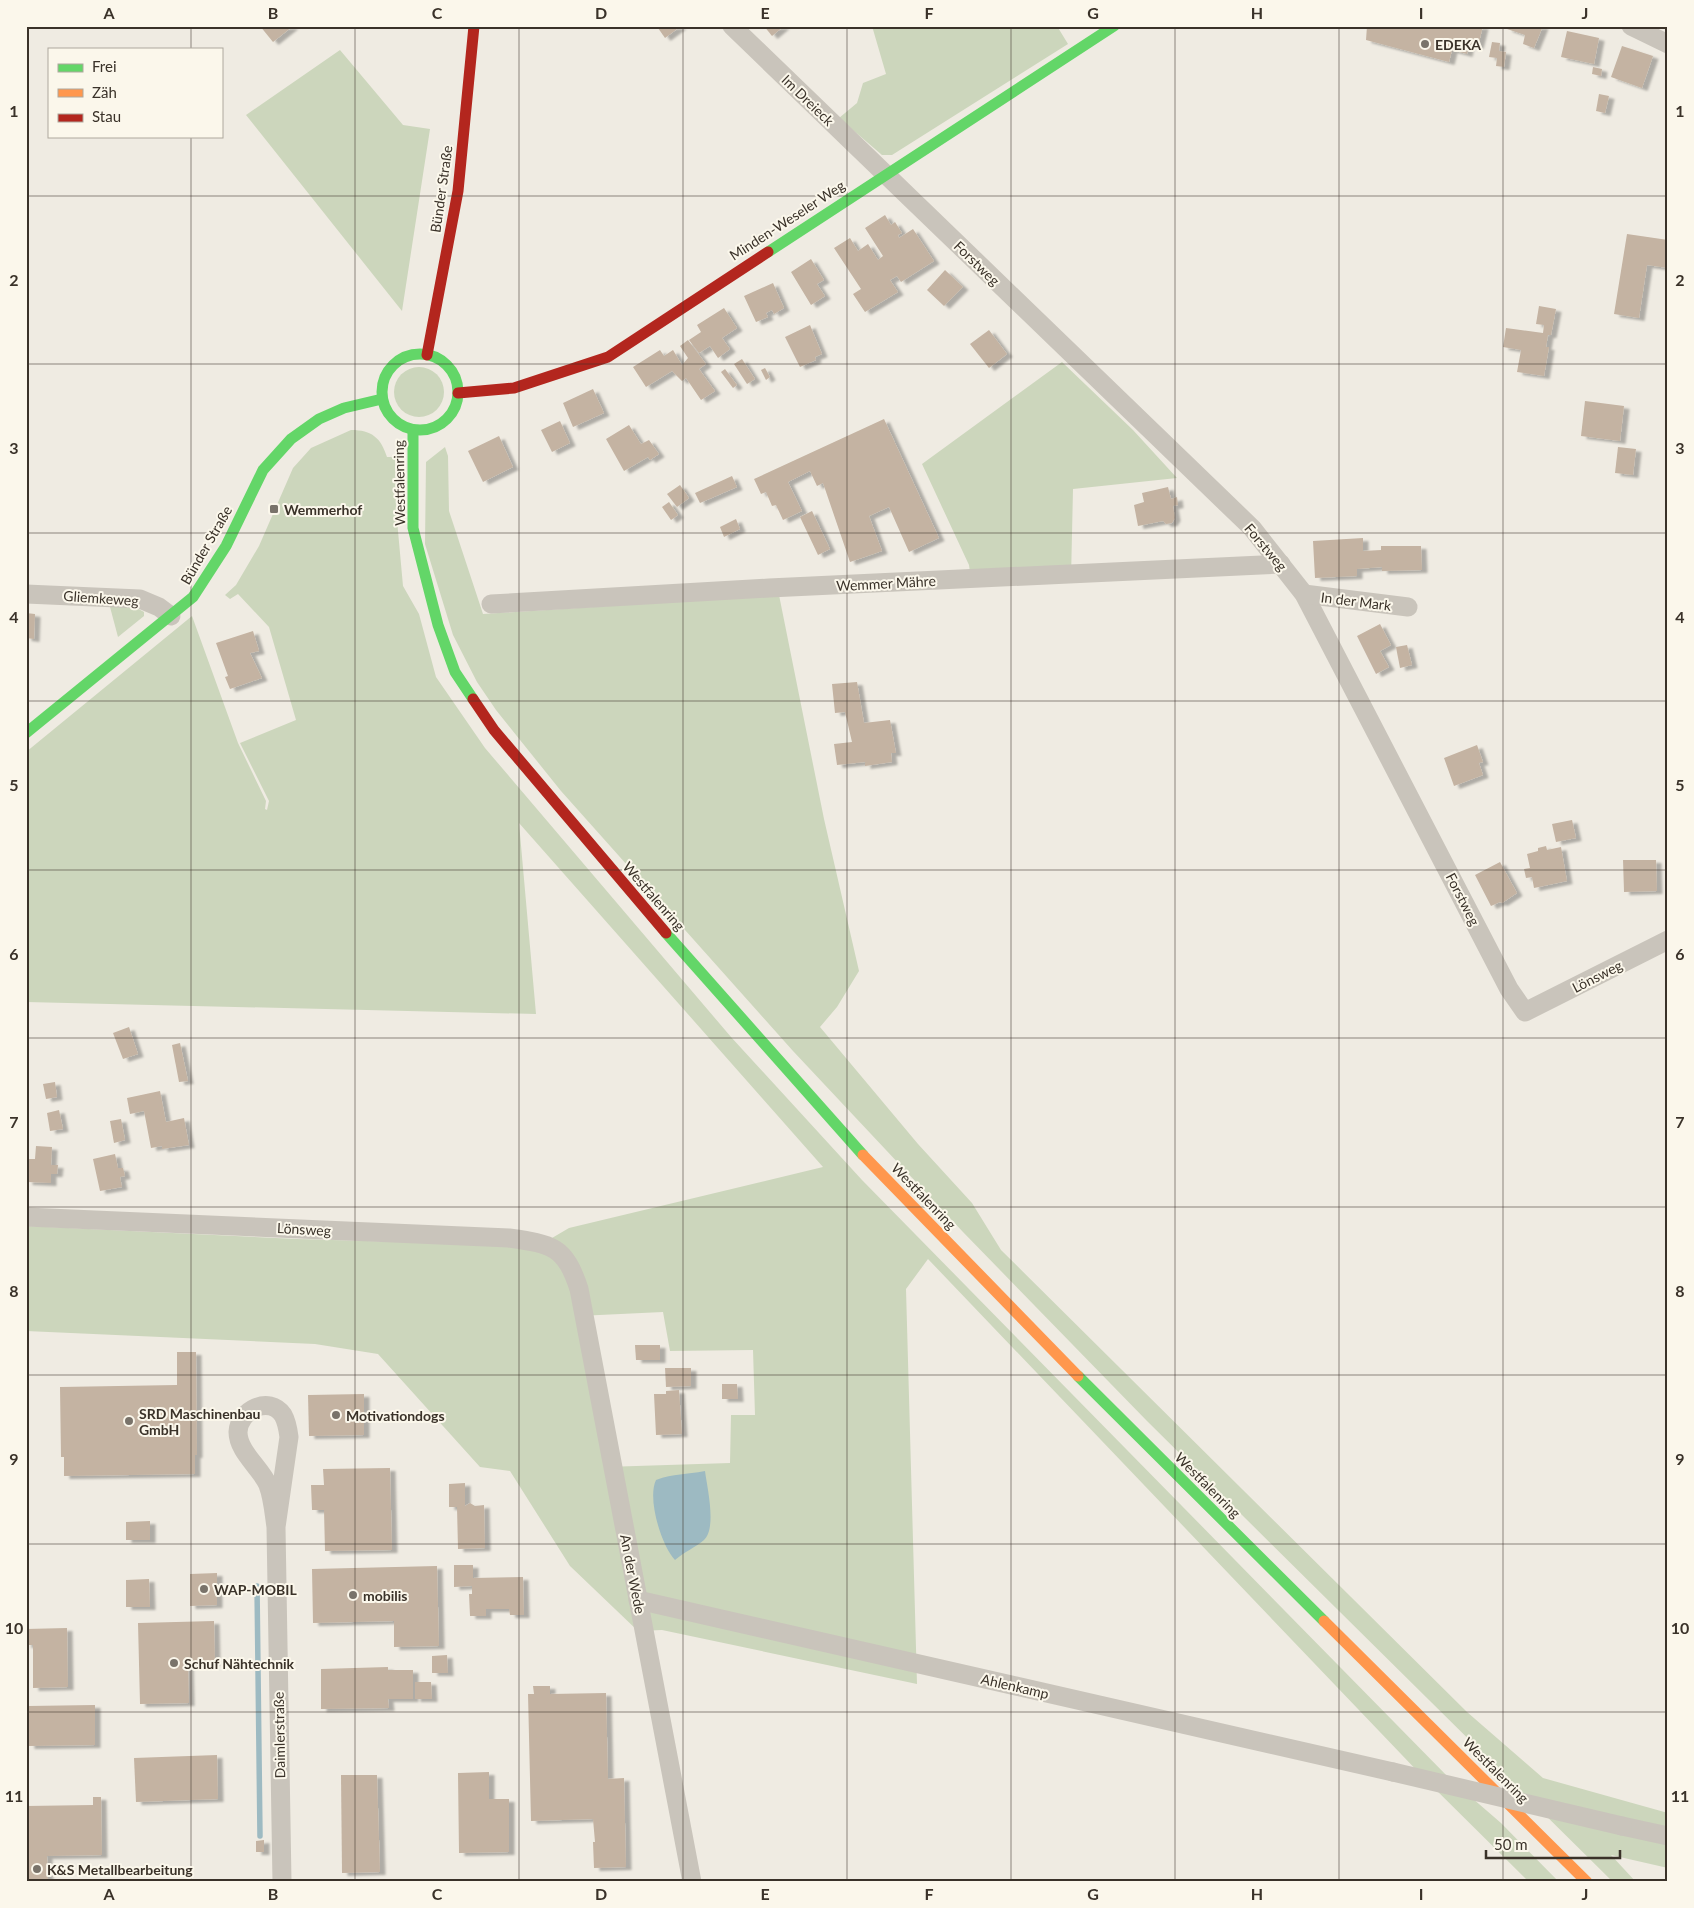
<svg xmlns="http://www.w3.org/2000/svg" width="1694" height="1908" font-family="Lato,sans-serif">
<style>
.green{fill:#ccd6bc;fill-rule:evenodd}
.water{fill:#9dbac2}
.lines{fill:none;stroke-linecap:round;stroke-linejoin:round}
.stream{stroke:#9dbac2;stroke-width:5.5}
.building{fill:#c4b3a2;filter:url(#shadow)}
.street{stroke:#c9c4bb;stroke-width:19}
.fast{stroke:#63d668;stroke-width:11}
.slow{stroke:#ff974d;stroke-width:11}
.jam{stroke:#b3261e;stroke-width:11}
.street-bridge{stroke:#c9c4bb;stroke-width:19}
.grid{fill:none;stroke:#3a3229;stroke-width:1;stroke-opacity:0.55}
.poi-dot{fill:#79736a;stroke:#fbf7eb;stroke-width:2}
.labels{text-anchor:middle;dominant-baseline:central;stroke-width:4;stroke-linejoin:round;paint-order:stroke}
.poi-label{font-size:14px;font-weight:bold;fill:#3a3229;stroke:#fbf7eb;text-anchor:start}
.street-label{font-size:14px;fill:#3a3229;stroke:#fbf7eb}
.neatline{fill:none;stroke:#3a3229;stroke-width:2}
.grid-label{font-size:16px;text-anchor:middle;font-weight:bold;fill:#3a3229}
</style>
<defs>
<filter id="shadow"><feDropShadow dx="5.5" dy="3" stdDeviation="1" flood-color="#0004"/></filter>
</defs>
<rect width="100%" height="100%" fill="#efebe2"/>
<g class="green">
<path d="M872,26H1057L1068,44L892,155H882L839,118L857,103L863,83L886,74Z"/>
<path d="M340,50L403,125L430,129L402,311L246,115Z"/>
<path d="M1062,362L1133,430L1177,478L1073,489L1071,579L970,572L969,565L922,464Z"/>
<circle cx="419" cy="392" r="25"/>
<path d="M351,430C372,430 381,438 387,457H395L396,509L403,586L419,614L436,677L485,748L731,1037L862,1180L1450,1779L1501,1823L1559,1882H1529L1423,1777L928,1259L906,1289L917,1684L662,1630L638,1631L570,1566L510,1471L480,1467L378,1354L315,1344L26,1331V1226L297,1239L508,1245L535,1248L569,1228L823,1167L519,823L536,1014L26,1002V752L192,616L238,743L266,801L265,809L267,810L269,801L240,743L296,720L269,627L238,594L230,599L225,595L236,585L259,546L293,468L311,448ZM663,1312L670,1351L753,1350L755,1415H731L730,1463L605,1467L578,1316Z"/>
<path d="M445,447L448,456L449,511L483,614L779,595L824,819L859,971L837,1007L820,1027L918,1144L972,1203L1001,1250L1467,1712L1543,1778L1668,1813V1868L1611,1855L1636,1882H1613L1147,1421L963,1232L793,1051L561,791L496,710L477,682L453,635L425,544L426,462Z"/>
<path d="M110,607H135L144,612V616L118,637Z"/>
</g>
<path class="water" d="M705,1471C707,1487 717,1528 704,1540C696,1547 684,1552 675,1560C661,1545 647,1498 656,1480C674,1473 686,1475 705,1471Z"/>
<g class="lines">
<path class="stream" d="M257,1586L260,1836"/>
</g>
<g class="building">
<path d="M260,26H293L273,42Z"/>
<path d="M659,26H681L665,38L658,28Z"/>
<path d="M764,26H784L772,36Z"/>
<path d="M1367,26H1483L1478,46L1469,44L1467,54L1452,50L1449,62L1366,40Z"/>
<path d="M1508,26H1543L1534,48L1523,44L1525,35L1507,29Z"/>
<path d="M1567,31L1599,38L1594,64L1561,57Z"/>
<path d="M1492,42L1500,43L1499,51L1506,52L1504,67L1496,66L1497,58L1489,57Z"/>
<path d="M1622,46L1653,56L1642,88L1611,77Z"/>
<path d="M1593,67L1602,69L1601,76L1592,74Z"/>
<path d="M1599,94L1609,96L1605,113L1596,111Z"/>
<path d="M885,215L891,225L895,222L902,233L898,235L899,238L913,229L934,261L901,282L897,276L890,280L898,292L865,312L853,294L861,289L834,248L850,238L858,251L868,244L878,260L883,256L865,228Z"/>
<path d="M1627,234L1668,240V268L1647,265L1639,318L1614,314Z"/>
<path d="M811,259L824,280L817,284L825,296L811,305L791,272Z"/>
<path d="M945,270L963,287L944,306L927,290Z"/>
<path d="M773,283L784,308L774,314L772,310L766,313L768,317L756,322L744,296Z"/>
<path d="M1539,306L1556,309L1551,335H1548L1546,347H1549L1544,376L1517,372L1521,350L1503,347L1506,328L1543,333L1544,325L1536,324Z"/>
<path d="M724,308L737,328L722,338L730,349L718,358L710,346L699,353L689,340L701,332L697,325Z"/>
<path d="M810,325L822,354L815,357L816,360L800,367L785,337Z"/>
<path d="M989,330L1007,354L989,368L970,344Z"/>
<path d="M688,340L706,364L699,369L715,391L701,400L686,378L682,381L672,371L646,387L633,367L660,350L664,356L673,350L682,365L688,358L680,346Z"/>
<path d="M742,359L755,379L747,384L734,364Z"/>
<path d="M765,368L770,377L766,380L761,370Z"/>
<path d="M725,369L737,385L733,388L721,372Z"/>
<path d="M593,389L604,413L573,427L563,403Z"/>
<path d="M1585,401L1624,406L1620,441L1581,436Z"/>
<path d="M884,419L939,538L909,552L889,507L869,516L882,551L850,562L823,483L817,486L810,471L788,482L802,511L783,520L776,505L772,506L766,492L761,494L754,479Z"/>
<path d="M560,421L570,443L552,452L541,430Z"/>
<path d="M629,425L641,444L649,440L659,454L650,460L648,457L624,471L606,439Z"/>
<path d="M499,436L513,467L483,482L468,451Z"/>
<path d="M1618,447L1636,449L1633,475L1615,473Z"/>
<path d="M732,476L737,487L700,503L695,493Z"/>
<path d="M680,485L689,498L677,507L667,494Z"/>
<path d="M1168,487L1171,499L1177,497L1178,505L1173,506L1175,518L1172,523L1166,524L1163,521L1138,526L1134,505L1144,502L1142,493Z"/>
<path d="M669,502L678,515L671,520L662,507Z"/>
<path d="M812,511L830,549L818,555L800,517Z"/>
<path d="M736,519L740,529L724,537L720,527Z"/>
<path d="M1363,538V551L1381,550V546H1421L1422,570L1382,571V567L1357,569V576L1315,578L1313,541Z"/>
<path d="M26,613L35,614L34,639L26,638Z"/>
<path d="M1380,624L1391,645L1380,651L1389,667L1376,674L1357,636Z"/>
<path d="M253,631L259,651L250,653L262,678L230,689L225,677L228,676L216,643Z"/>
<path d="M1407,645L1412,665L1400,668L1396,647Z"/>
<path d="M857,682L864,723L890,720L896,753H891L892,762L865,766V762L837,765L834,744L852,742L845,712L835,713L832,684Z"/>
<path d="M1477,745L1483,762L1479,763L1483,775L1454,786L1444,758Z"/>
<path d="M1572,820L1576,838L1556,842L1552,824Z"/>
<path d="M1546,846L1547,850L1561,847L1567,881L1534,888L1532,877L1526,878L1524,869L1530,868L1527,854L1538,851V848Z"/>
<path d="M1623,860H1656L1657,891L1624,892Z"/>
<path d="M1500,862L1517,893L1502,903L1500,902L1491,906L1475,875Z"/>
<path d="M129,1027L138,1054L123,1059L113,1033Z"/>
<path d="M180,1043L188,1081L179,1082L172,1045Z"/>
<path d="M55,1082L57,1097L46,1099L43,1084Z"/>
<path d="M160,1091L166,1122L184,1118L189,1145L162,1149V1146L151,1148L144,1111L130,1114L127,1098Z"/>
<path d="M59,1110L63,1129L50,1131L47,1113Z"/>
<path d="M121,1119L125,1140L114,1143L110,1121Z"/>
<path d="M36,1146L52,1147L51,1165H58L57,1174H51V1183L27,1182L28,1159H35Z"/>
<path d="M115,1154L118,1168H123L125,1176L120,1177L122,1187L100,1191L93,1159Z"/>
<path d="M635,1345H660V1360H636Z"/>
<path d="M177,1352H196L197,1455H195V1474L64,1476V1457H61L60,1387L177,1385Z"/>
<path d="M665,1368H691V1386L666,1387Z"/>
<path d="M722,1384H737L738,1399H722Z"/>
<path d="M679,1390L682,1434L656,1435L654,1394H666V1391Z"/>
<path d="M364,1394V1435L309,1436L308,1395Z"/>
<path d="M390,1468L392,1550L325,1551L324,1510H312L311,1485H324L323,1469Z"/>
<path d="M465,1483V1506L470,1503L475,1506L484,1505L485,1548L458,1549L457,1507H449V1484Z"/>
<path d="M150,1521V1540H126V1522Z"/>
<path d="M454,1565H473V1578L523,1577L524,1615H510L509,1609H486V1616H470L469,1594H472V1586L454,1587Z"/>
<path d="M437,1566L439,1646L394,1647V1621L313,1623L312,1569Z"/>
<path d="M217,1573V1605L190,1606V1574Z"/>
<path d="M149,1579L150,1607H126V1580Z"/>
<path d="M214,1621L215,1662L195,1665L188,1663L189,1703L140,1704L138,1623Z"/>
<path d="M67,1628L68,1687L33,1688V1645H26V1629Z"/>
<path d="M447,1655L448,1673H432V1656Z"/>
<path d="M388,1667V1670H413V1699H388L389,1708L321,1709V1669Z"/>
<path d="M415,1682H431L432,1699H415Z"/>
<path d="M533,1686H550V1694L606,1693L608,1779L624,1778L626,1867L594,1868L593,1842H595L593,1819L531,1821L528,1694H534Z"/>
<path d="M95,1705V1745L29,1746L28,1706Z"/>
<path d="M217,1755L218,1799L136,1802L134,1758Z"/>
<path d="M489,1772V1799H509V1852L459,1853L458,1773Z"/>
<path d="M341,1775H377L380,1872L342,1873Z"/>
<path d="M93,1797H101L102,1855L47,1856L48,1882H26V1806L93,1805Z"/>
<path d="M264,1840V1852H256V1841Z"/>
</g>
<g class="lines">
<g class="street">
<path d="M732,26L1252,528L1304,594L1509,989L1525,1012L1668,940"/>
<path d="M1631,26L1668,44"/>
<path d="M26,594L140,599L159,607L171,616"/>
<path d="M1304,594L1408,607"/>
<path d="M491,604L769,588L1281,564"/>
<path d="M26,1217L509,1238C552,1244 565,1246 579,1289L692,1882"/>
<path d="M276,1527L289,1437C288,1429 287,1422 283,1415C269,1395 239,1410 238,1432C238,1452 261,1468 268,1485C273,1498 274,1514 276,1527L282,1882"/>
<path d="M638,1600L1393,1772"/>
<path d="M1622,1826L1668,1836"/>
</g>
<g class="fast">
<path d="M768,252L1114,26"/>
<circle cx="420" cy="392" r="38"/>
<path d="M413,430V528L438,625L455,672L473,699"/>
<path d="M26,733L193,597L226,546L263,470L291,439L319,419L344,408L382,399"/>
<path d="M666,933L863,1155"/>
<path d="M1078,1376L1324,1621"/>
</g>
<g class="slow">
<path d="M863,1155L1078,1376"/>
<path d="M1324,1621L1587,1882"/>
</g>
<g class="jam">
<path d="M427,355L458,191L474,26"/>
<path d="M458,393L514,388L608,357L768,252"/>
<path d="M473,699L494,730L666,933"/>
</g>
<path class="street-bridge" d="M1393,1772L1622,1826"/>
</g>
<path class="grid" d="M191,26V49M355,26V1882M519,26V1882M683,26V1882M847,26V1882M1011,26V1882M1175,26V1882M1339,26V1882M1503,26V1882M191,136V1882M26,196H1668M26,364H1668M26,533H1668M26,701H1668M26,870H1668M26,1038H1668M26,1207H1668M26,1375H1668M26,1544H1668M26,1712H1668"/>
<g class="poi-dot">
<circle cx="1425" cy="44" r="5"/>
<rect x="269" y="504" width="10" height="10" rx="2.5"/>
<circle cx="336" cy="1415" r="5"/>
<circle cx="129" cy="1421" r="5"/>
<circle cx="204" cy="1589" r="5"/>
<circle cx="353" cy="1595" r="5"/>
<circle cx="174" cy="1663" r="5"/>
<circle cx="37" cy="1869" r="5"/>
</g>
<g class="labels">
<g class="poi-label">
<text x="1435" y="44">EDEKA</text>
<text x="284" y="509">Wemmerhof</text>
<text x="139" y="1413">SRD Maschinenbau<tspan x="139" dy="16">GmbH</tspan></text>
<text x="346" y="1415">Motivationdogs</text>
<text x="214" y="1589">WAP-MOBIL</text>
<text x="363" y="1595">mobilis</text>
<text x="184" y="1663">Schuf Nähtechnik</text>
<text x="47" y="1869">K&amp;S Metallbearbeitung</text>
</g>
<g class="street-label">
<text transform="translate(808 100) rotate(44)">Im Dreieck</text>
<text transform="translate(441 189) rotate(-82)">Bünder Straße</text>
<text transform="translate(787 220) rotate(-33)">Minden-Weseler Weg</text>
<text transform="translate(977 263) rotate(44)">Forstweg</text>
<text transform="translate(399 483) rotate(-91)">Westfalenring</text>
<text transform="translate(206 545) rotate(-60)">Bünder Straße</text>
<text transform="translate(1266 547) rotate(50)">Forstweg</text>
<text transform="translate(886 583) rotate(-3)">Wemmer Mähre</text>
<text transform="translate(101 598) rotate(4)">Gliemkeweg</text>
<text transform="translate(1356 601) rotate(7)">In der Mark</text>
<text transform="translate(654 896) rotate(49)">Westfalenring</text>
<text transform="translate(1463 899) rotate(63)">Forstweg</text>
<text transform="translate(1597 976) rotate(-27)">Lönsweg</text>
<text transform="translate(924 1196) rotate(46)">Westfalenring</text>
<text transform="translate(304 1229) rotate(3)">Lönsweg</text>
<text transform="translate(1208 1485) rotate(45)">Westfalenring</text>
<text transform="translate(633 1574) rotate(79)">An der Wede</text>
<text transform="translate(1015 1686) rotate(13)">Ahlenkamp</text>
<text transform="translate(279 1735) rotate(-91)">Daimlerstraße</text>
<text transform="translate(1496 1770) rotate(45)">Westfalenring</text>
</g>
</g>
<rect width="1694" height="1908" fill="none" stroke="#fbf7eb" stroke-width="55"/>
<rect x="48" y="48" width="175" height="90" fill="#fbf7eb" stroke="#aea89d"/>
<rect x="58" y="64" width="25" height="8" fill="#63d668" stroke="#aea89d"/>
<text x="92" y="72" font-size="15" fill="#3a3229">Frei</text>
<rect x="58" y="89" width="25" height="8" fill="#ff974d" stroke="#aea89d"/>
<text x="92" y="98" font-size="15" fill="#3a3229">Zäh</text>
<rect x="58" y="114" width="25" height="8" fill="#b3261e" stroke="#aea89d"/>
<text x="92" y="122" font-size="15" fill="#3a3229">Stau</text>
<path d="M1486 1850v8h134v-8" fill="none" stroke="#3a3229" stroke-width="2.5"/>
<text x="1494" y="1850" font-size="15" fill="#3a3229" stroke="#fbf7eb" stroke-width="4" paint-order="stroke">50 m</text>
<rect x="28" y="28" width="1638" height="1852" class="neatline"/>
<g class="grid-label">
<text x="109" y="19">A</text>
<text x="273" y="19">B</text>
<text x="437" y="19">C</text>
<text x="601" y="19">D</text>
<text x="765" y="19">E</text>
<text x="929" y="19">F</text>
<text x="1093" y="19">G</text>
<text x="1257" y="19">H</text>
<text x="1421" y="19">I</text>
<text x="1585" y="19">J</text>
<text x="14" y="117">1</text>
<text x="1680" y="117">1</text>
<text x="14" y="286">2</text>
<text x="1680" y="286">2</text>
<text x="14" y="454">3</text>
<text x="1680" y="454">3</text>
<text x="14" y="623">4</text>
<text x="1680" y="623">4</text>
<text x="14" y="791">5</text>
<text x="1680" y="791">5</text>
<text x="14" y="960">6</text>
<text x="1680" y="960">6</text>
<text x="14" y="1128">7</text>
<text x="1680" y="1128">7</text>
<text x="14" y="1297">8</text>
<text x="1680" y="1297">8</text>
<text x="14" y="1465">9</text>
<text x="1680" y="1465">9</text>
<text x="14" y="1634">10</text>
<text x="1680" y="1634">10</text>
<text x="14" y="1802">11</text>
<text x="1680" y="1802">11</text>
<text x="109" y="1900">A</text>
<text x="273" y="1900">B</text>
<text x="437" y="1900">C</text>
<text x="601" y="1900">D</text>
<text x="765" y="1900">E</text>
<text x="929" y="1900">F</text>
<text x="1093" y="1900">G</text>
<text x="1257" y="1900">H</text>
<text x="1421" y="1900">I</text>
<text x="1585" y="1900">J</text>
</g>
</svg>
